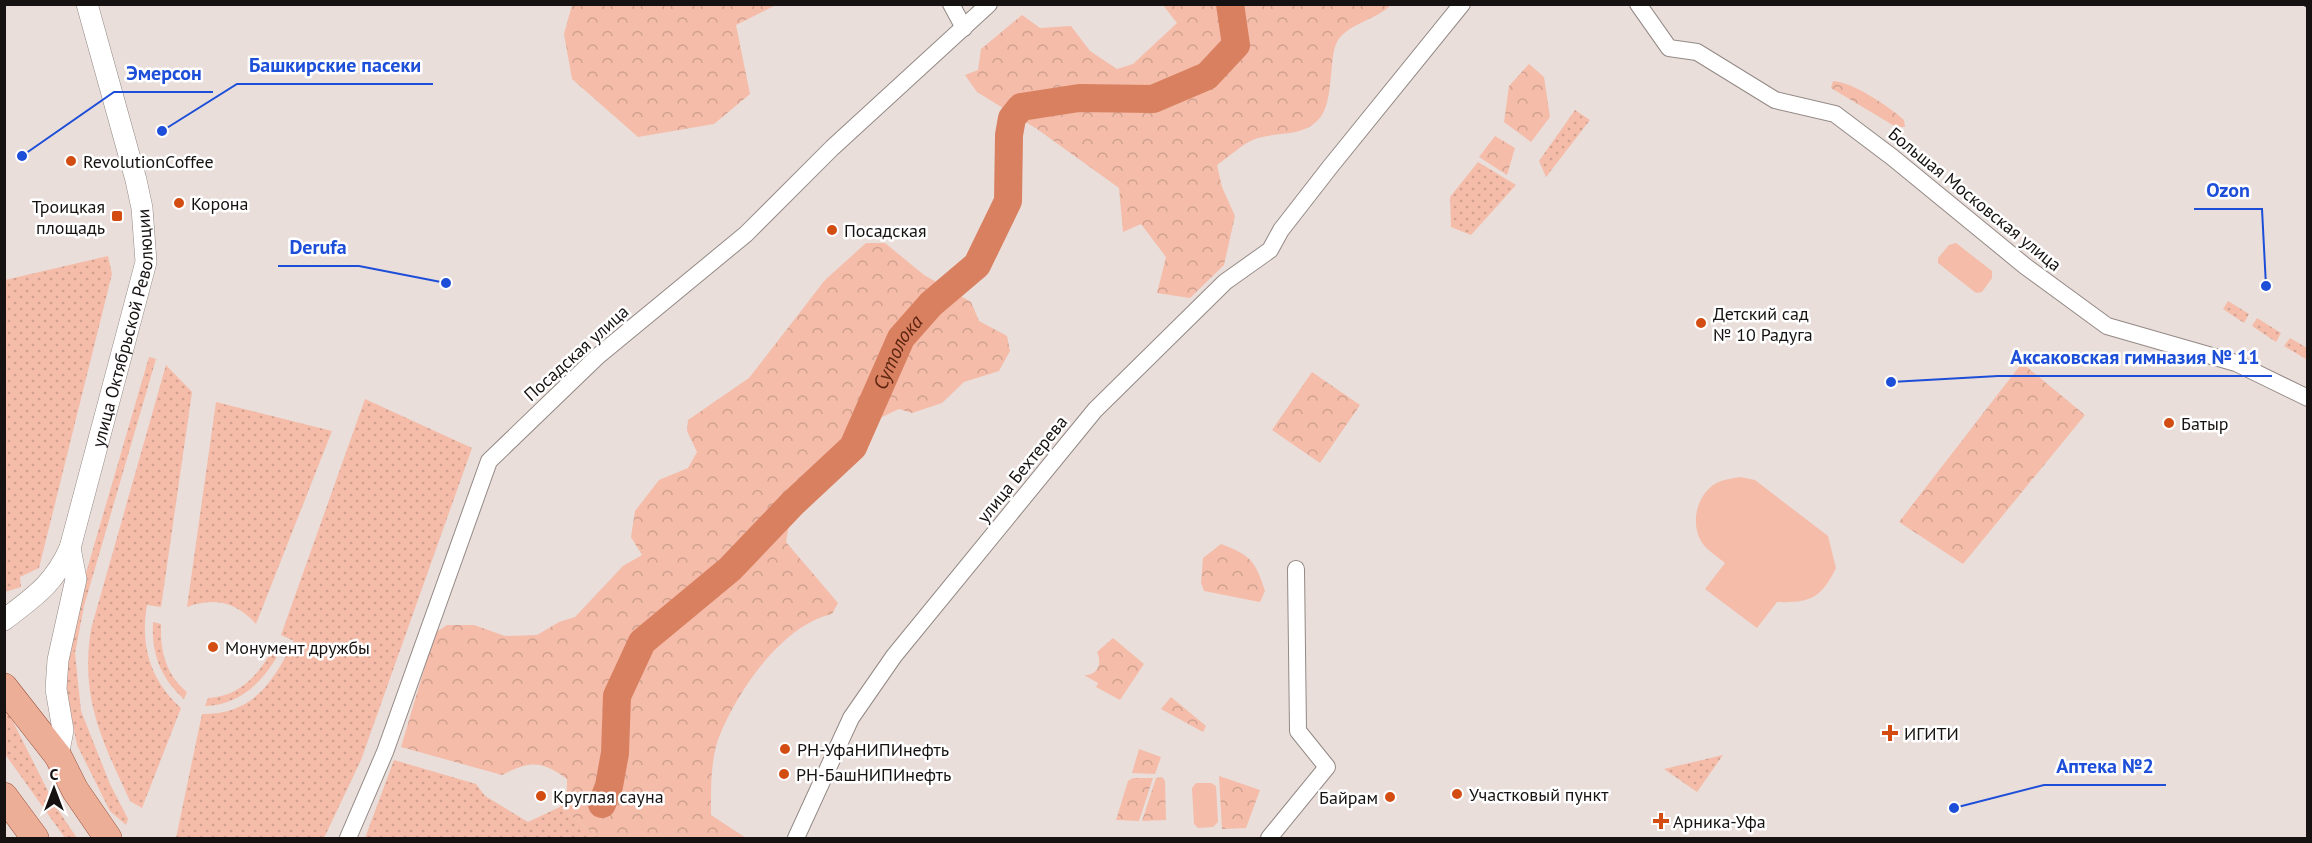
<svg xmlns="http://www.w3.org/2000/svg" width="2312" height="843" font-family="'PT Sans',sans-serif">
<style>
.grass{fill:url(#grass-dots)}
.forest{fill:url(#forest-crowns)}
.garden{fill:#f4bca9}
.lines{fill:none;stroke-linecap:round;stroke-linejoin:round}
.river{stroke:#d98061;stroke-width:28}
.minor-casing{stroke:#938985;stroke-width:18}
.tertiary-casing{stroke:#938985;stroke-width:22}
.primary-casing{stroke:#9a543c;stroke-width:28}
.minor{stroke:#fff;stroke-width:16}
.tertiary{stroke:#fff;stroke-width:21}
.primary{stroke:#edae98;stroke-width:27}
.tram{stroke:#433e3c;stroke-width:1.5}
.poi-dot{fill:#d34d12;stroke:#fff;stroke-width:2}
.labels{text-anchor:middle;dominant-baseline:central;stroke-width:5;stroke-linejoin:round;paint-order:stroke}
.poi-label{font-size:18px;fill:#161211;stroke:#fff;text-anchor:start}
.street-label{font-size:18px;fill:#161211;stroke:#fff}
.water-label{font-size:20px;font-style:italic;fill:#5d2510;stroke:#fff}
.leader{fill:none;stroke:#1d4ed8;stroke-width:2}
.callout-dot{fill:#1d4ed8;stroke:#fff;stroke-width:2}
.callout-label{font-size:20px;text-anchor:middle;font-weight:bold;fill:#1d4ed8;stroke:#fff;stroke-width:5;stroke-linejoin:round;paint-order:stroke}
</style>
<defs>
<pattern id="grass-dots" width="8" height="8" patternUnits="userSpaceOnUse" patternTransform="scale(1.5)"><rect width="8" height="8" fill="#f4bca9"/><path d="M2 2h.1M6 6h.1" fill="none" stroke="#d0a190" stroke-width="1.8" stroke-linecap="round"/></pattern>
<pattern id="forest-crowns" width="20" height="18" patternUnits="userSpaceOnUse" patternTransform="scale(1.5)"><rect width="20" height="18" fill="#f4bca9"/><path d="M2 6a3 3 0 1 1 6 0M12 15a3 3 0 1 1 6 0" fill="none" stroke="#d0a190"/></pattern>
</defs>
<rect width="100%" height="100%" fill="#eadeda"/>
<g class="grass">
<path d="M1575,110L1590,120L1546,177L1539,161Z"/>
<path d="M1478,162L1516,185L1471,235L1451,227L1450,197Z"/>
<path d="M108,256L112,274L39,568L20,577L21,587L5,592V280Z"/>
<path d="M2228,301L2249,314L2244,323L2223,309Z"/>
<path d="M2257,318L2281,333L2276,342L2252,326Z"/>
<path d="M2290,338L2307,348L2306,359L2284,346Z"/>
<path d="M149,357L156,359L84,606L75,653L81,711L110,784L128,819L126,825L110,811L77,745L65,684L66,653L77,604Z"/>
<path d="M166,365L192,392L161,607L147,605C140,645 150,680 181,708L142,808L130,801C102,740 80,698 91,629Z"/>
<path d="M365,399L472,448L361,760L324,838H176L202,714C254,714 272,683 294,641L281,635Z"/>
<path d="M216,402L332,431L256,624C236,602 215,597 187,607Z"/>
<path d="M153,622L161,624C160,651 166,675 187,692L184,699C161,679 151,653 153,622Z"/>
<path d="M271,652L278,655C262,683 239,705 205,706L208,698C238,697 257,677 271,652Z"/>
<path d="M4,704L56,807L77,838H65L5,754Z"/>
<path d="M1723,755L1697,792L1664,769Z"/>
<path d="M394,760L476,784L485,796L528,822L560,807L599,838H365Z"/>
</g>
<g class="forest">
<path d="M572,5V4L776,5L736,25L750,94L714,124L638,137L572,79L564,34Z"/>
<path d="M1163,5H1391C1375,21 1345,24 1336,44C1329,60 1334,103 1319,119C1302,138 1277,131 1255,139C1242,144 1229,157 1217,165L1222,187L1235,216L1224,265L1190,298L1157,293L1166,257L1141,224L1123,232L1119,188L1037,129L977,92L965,75L978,70L981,49L1022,15L1040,28L1071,26L1090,51L1117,69L1133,64L1177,23Z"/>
<path d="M1529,64L1544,77L1550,117L1531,142L1504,122L1509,86Z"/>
<path d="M1833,81C1853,82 1888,106 1904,120L1905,127H1896L1831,88Z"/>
<path d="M1495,136L1515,148L1507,175L1479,157Z"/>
<path d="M866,243H885L924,275L971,302L979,321L1007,336L1010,351L999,371L964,382L942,403L912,413L899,409L880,418L796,483L786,542L838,603L832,614C783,625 740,688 721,732C710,757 711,788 711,815L746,838H599L560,807L567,789V779C541,760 530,761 502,775L401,747L435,633L447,625H474L505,636L537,635L559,622L575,617L623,566L642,555L631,537L635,511L659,480L688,468L697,452L687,431L688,420L749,378L825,280Z"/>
<path d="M2022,363L2085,415L1963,564L1899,522Z"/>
<path d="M1312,372L1360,405L1320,463L1272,430Z"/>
<path d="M1221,544C1250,555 1255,560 1265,591L1260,602L1204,591L1201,583L1203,558Z"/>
<path d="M1113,638L1144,664L1120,700L1096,687L1098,683L1084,675C1097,676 1103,664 1097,652Z"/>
<path d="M1171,697L1206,726L1203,732L1161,709Z"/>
<path d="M1139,749L1161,757L1155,774L1132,773Z"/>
<path d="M1219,776L1260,790L1246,828L1222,829Z"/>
<path d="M1162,777L1165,781L1166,820L1142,821L1156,778Z"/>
<path d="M1133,778H1153L1139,821L1116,820L1128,781Z"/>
</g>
<g class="garden">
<path d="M1956,243L1992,271V278L1982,292L1976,293L1938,263V258L1949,245Z"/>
<path d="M1740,477L1755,480L1828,536L1836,568C1821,599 1809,603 1777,602L1757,628L1705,589L1725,563C1717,556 1706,550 1701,541C1689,520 1699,489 1721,481C1727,479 1734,478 1740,477Z"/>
<path d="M1196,783H1211L1216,786L1218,822L1213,827L1198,828L1194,824L1192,788Z"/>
</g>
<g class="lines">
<path class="river" id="s1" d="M602,804L609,786L615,753L617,696L642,642L730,569L792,504L853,447L901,338L931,304L977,265L1008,201L1009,135L1012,118L1021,107L1079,98L1153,99L1207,76L1236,45L1230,4"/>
<g class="minor-casing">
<g id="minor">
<path d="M951,4L964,28"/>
<path d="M1638,4L1669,48L1697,52L1775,100L1835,114L1892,157L2025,266L2107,326L2236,363L2308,398"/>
<path d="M348,838L385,752L489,461L598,356L746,234L832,148L989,4"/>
<path d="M796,838L851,718L894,656L1095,410L1225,282L1270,250L1281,230L1330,167L1462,4"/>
<path d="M1269,838L1327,767L1298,731L1296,569"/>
</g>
</g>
<g class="tertiary-casing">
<g id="tertiary">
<path id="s2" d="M4,620C35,596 54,584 70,548L146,262L142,208L136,180L87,4"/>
<path d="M58,756L63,730L56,689L58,660L76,579L70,548"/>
</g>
</g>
<g class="primary-casing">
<g id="primary">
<path d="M4,687L58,756L75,790L108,838"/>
<path d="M4,796L35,838"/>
</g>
</g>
<use href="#minor" class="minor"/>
<use href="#tertiary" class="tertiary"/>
<use href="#primary" class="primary"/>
<path class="tram" d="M2302,4L2308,8"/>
</g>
<g class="poi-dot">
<circle cx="71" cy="161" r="6"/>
<circle cx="179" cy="203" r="6"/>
<rect x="111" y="210" width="12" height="12" rx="3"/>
<circle cx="832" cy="230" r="6"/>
<circle cx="1701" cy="323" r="6"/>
<circle cx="2169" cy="423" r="6"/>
<circle cx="213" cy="647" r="6"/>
<path d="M1887 724h6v6h6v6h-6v6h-6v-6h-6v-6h6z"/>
<circle cx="785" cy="749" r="6"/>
<circle cx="784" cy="774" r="6"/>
<circle cx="1457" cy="794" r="6"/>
<circle cx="541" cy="796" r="6"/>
<circle cx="1390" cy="797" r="6"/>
<path d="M1658 812h6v6h6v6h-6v6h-6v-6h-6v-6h6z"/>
</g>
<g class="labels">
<g class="poi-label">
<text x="83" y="161">RevolutionCoffee</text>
<text x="191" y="203">Корона</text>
<text x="105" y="206" text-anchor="end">Троицкая<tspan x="105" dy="21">площадь</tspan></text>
<text x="844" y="230">Посадская</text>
<text x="1713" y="313">Детский сад<tspan x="1713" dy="21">№ 10 Радуга</tspan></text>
<text x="2181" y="423">Батыр</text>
<text x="225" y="647">Монумент дружбы</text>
<text x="1904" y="733">ИГИТИ</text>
<text x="797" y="749">РН-УфаНИПИнефть</text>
<text x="796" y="774">РН-БашНИПИнефть</text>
<text x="1469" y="794">Участковый пункт</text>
<text x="553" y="796">Круглая сауна</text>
<text x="1378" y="797" text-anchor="end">Байрам</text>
<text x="1673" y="821">Арника-Уфа</text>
</g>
<g class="street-label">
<text transform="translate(1975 199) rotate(39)">Большая Московская улица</text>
<text stroke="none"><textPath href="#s2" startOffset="326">улица Октябрьской Революции</textPath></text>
<text transform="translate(576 353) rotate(-42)">Посадская улица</text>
<text transform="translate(1022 469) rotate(-51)">улица Бехтерева</text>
</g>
<g class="water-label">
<text stroke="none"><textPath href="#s1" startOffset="562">Сутолока</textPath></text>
</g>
</g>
<path class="leader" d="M162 131L237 84H433M22 156L114 92H213M2266 286L2262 209H2194M446 283L359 266H278M1891 382L1998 376H2272M1954 808L2044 785H2166"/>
<g class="callout-dot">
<circle cx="162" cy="131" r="6"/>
<circle cx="22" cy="156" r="6"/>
<circle cx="2266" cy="286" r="6"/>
<circle cx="446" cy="283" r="6"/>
<circle cx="1891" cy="382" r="6"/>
<circle cx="1954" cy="808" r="6"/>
</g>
<g class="callout-label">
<text x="335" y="72">Башкирские пасеки</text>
<text x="164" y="80">Эмерсон</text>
<text x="2228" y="197">Ozon</text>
<text x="318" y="254">Derufa</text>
<text x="2135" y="364">Аксаковская гимназия № 11</text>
<text x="2105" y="773">Аптека №2</text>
</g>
<rect width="2312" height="843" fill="none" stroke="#161211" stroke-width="12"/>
<g transform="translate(54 789)" stroke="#ffffff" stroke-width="4.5" paint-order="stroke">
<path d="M0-4.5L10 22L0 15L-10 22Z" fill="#161211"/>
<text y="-9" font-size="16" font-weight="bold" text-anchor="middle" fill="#161211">С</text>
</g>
</svg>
